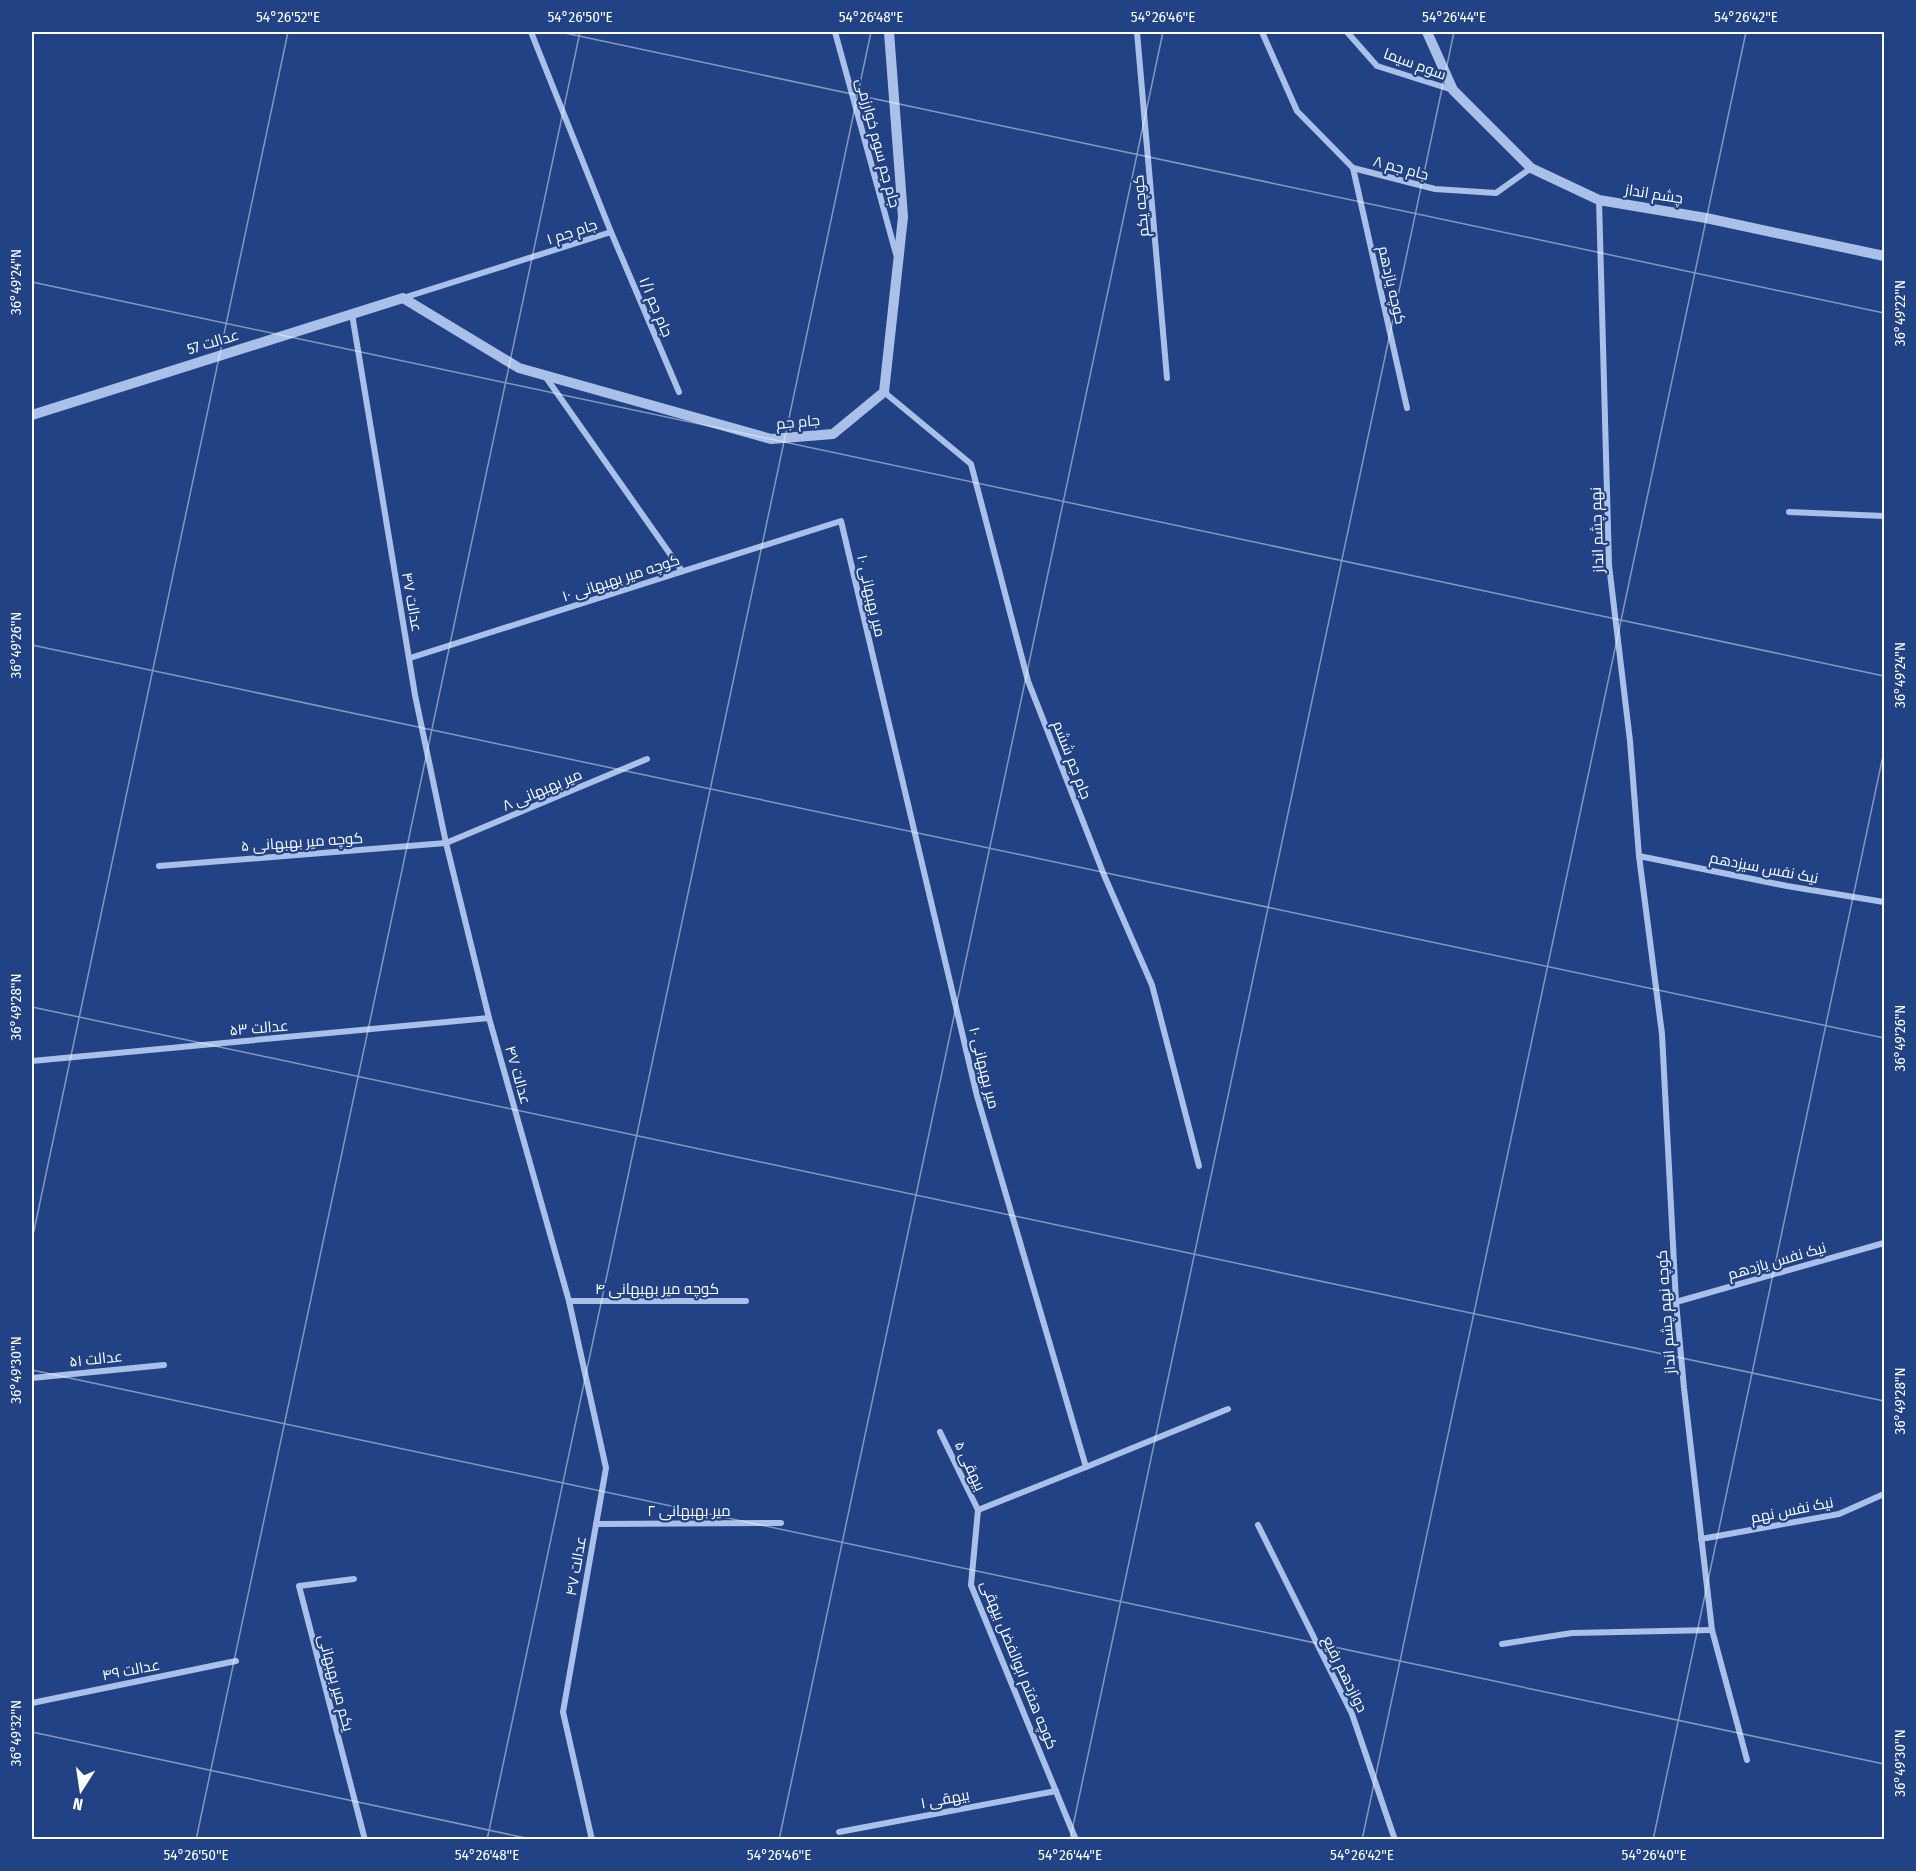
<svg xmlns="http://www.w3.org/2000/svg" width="1916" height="1871" font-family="'Fira Sans Condensed',Cairo,sans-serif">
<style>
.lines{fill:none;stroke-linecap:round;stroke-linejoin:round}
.minor{stroke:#aac0e9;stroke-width:6}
.tertiary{stroke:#aac0e9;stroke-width:10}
.ticks{fill:none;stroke:#fff;stroke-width:1.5;stroke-opacity:0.45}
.labels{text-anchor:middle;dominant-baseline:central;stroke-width:4.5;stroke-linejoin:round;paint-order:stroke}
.street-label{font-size:15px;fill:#fff;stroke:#214385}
.neatline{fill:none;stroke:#fff;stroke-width:2}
.ticks-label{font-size:15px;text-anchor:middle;fill:#fff}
</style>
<rect width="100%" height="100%" fill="#214385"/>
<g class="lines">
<g class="minor">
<path d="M531,32L611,232L679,392"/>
<path d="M835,32L896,254"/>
<path d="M1137,32L1167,378"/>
<path d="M1262,32L1297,111L1353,168L1435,189L1496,193L1531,168"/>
<path d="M1347,32L1377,66L1453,90"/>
<path d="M1353,168L1407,408"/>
<path d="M1599,200L1609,565L1630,741L1639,856L1662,1034L1676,1302L1684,1388L1712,1630L1747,1760"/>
<path d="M403,298L611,232"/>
<path d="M352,314L415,695L446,843L489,1018L569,1301L606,1468L563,1712L592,1840"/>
<path d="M545,376L682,571"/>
<path d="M884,392L971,464L1028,681L1104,875L1152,985L1199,1166"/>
<path d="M1789,512L1884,516"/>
<path d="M410,658L841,521L977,1096L1086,1467L1228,1409"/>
<path d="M1639,856L1787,886L1884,902"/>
<path d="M159,866L446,843L647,759"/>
<path d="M32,1061L489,1018"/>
<path d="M569,1301H746"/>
<path d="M1676,1302L1884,1243"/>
<path d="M32,1378L164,1365"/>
<path d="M940,1432L978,1510"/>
<path d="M978,1510L971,1585L1076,1840"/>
<path d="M978,1510L1086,1467"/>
<path d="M596,1524L781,1523"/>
<path d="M1258,1525L1352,1714L1395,1840"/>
<path d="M1701,1539L1839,1514L1884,1494"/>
<path d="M354,1579L299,1586L365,1840"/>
<path d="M1502,1644L1572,1633L1712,1630"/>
<path d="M32,1703L236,1661"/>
<path d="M839,1832L1056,1791"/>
</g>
<g class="tertiary">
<path d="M1427,32L1453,90L1531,168L1599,200L1706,218L1884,256"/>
<path d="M32,415L403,298L519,368L771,439L833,434L884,392L903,217L889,32"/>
</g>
</g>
<path class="ticks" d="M560,32L1884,313M32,282L1884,676M32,645L1884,1038M32,1007L1884,1401M32,1240L288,32M32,1370L1884,1764M32,1732L535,1840M196,1840L580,32M487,1840L871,32M779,1840L1163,32M1070,1840L1454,32M1362,1840L1746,32M1653,1840L1884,751"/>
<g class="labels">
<g class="street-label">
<text transform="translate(1415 64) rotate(20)">سوم سیما</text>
<text transform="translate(878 143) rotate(75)">جام جم سوم خوارزمی</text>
<text transform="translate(1401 168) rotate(15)">۸ جام جم</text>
<text transform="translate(1654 194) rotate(9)">چشم انداز</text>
<text transform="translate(1141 206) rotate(-95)">کوچه یکم</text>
<text transform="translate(572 232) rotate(-18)">۱ جام جم</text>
<text transform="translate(1392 285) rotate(77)">کوچه یازدهم</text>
<text transform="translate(656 307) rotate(67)">۱/۱ جام جم</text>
<text transform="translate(213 342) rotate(-17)">عدالت 57</text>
<text transform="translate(798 422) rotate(-5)">جام جم</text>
<text transform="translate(1597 530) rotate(-92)">نهم چشم انداز</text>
<text transform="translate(621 578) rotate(-18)">کوچه میر بهبهانی ۱۰</text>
<text transform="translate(871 596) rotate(77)">۱۰ میر بهبهانی</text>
<text transform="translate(412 602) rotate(80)">عدالت ۴۷</text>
<text transform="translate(1072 760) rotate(69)">جام جم ششم</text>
<text transform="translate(542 790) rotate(-23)">۸ میر بهبهانی</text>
<text transform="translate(302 842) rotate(-4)">کوچه میر بهبهانی ۵</text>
<text transform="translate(1764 868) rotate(11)">نیک نفس سیزدهم</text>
<text transform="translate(259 1028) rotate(-5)">عدالت ۵۳</text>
<text transform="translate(984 1068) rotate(76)">۱۰ میر بهبهانی</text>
<text transform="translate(518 1075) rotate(74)">عدالت ۴۷</text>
<text transform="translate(1777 1261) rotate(-16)">نیک نفس یازدهم</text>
<text x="657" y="1289">کوچه میر بهبهانی ۴</text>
<text transform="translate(1666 1312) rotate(-94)">کوچه نهم چشم انداز</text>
<text transform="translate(96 1359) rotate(-6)">عدالت ۵۱</text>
<text transform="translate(970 1466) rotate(65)">۵ بیهقی</text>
<text transform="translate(1792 1510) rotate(-11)">نیک نفس نهم</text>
<text x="689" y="1511">۲ میر بهبهانی</text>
<text transform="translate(576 1566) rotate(-80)">عدالت ۴۷</text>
<text transform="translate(1019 1665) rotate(68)">کوچه هفتم ابوالفضل بیهقی</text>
<text transform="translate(131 1670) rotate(-11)">عدالت ۴۹</text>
<text transform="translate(1345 1674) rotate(64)">دوازدهم رفیع</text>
<text transform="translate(336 1683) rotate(75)">یکم میر بهبهانی</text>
<text transform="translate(945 1799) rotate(-11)">بیهقی ۱</text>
</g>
</g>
<rect width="1916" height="1871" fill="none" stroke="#214385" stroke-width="66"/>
<g transform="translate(81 1790) rotate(192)" stroke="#214385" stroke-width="4.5" paint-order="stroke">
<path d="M0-4.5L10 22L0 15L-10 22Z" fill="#ffffff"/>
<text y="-9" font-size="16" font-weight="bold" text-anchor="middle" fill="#ffffff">N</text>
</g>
<rect x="33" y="33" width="1850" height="1805" class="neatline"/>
<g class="ticks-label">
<text x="288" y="22">54°26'52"E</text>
<text x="580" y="22">54°26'50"E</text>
<text x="871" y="22">54°26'48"E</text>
<text x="1163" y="22">54°26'46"E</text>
<text x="1454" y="22">54°26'44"E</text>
<text x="1746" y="22">54°26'42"E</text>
<text transform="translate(16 282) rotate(-90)" y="5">36°49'24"N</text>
<text transform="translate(1900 313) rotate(-90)" y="5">36°49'22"N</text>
<text transform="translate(16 645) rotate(-90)" y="5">36°49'26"N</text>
<text transform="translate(1900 675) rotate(-90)" y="5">36°49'24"N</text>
<text transform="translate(16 1007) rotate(-90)" y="5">36°49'28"N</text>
<text transform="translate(1900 1038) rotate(-90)" y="5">36°49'26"N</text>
<text transform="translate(16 1370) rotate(-90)" y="5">36°49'30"N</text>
<text transform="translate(1900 1401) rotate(-90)" y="5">36°49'28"N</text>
<text transform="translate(16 1733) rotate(-90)" y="5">36°49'32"N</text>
<text transform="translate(1900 1763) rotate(-90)" y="5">36°49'30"N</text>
<text x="196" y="1860">54°26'50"E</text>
<text x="487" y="1860">54°26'48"E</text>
<text x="779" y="1860">54°26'46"E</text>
<text x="1070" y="1860">54°26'44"E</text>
<text x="1362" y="1860">54°26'42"E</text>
<text x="1654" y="1860">54°26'40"E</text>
</g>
</svg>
